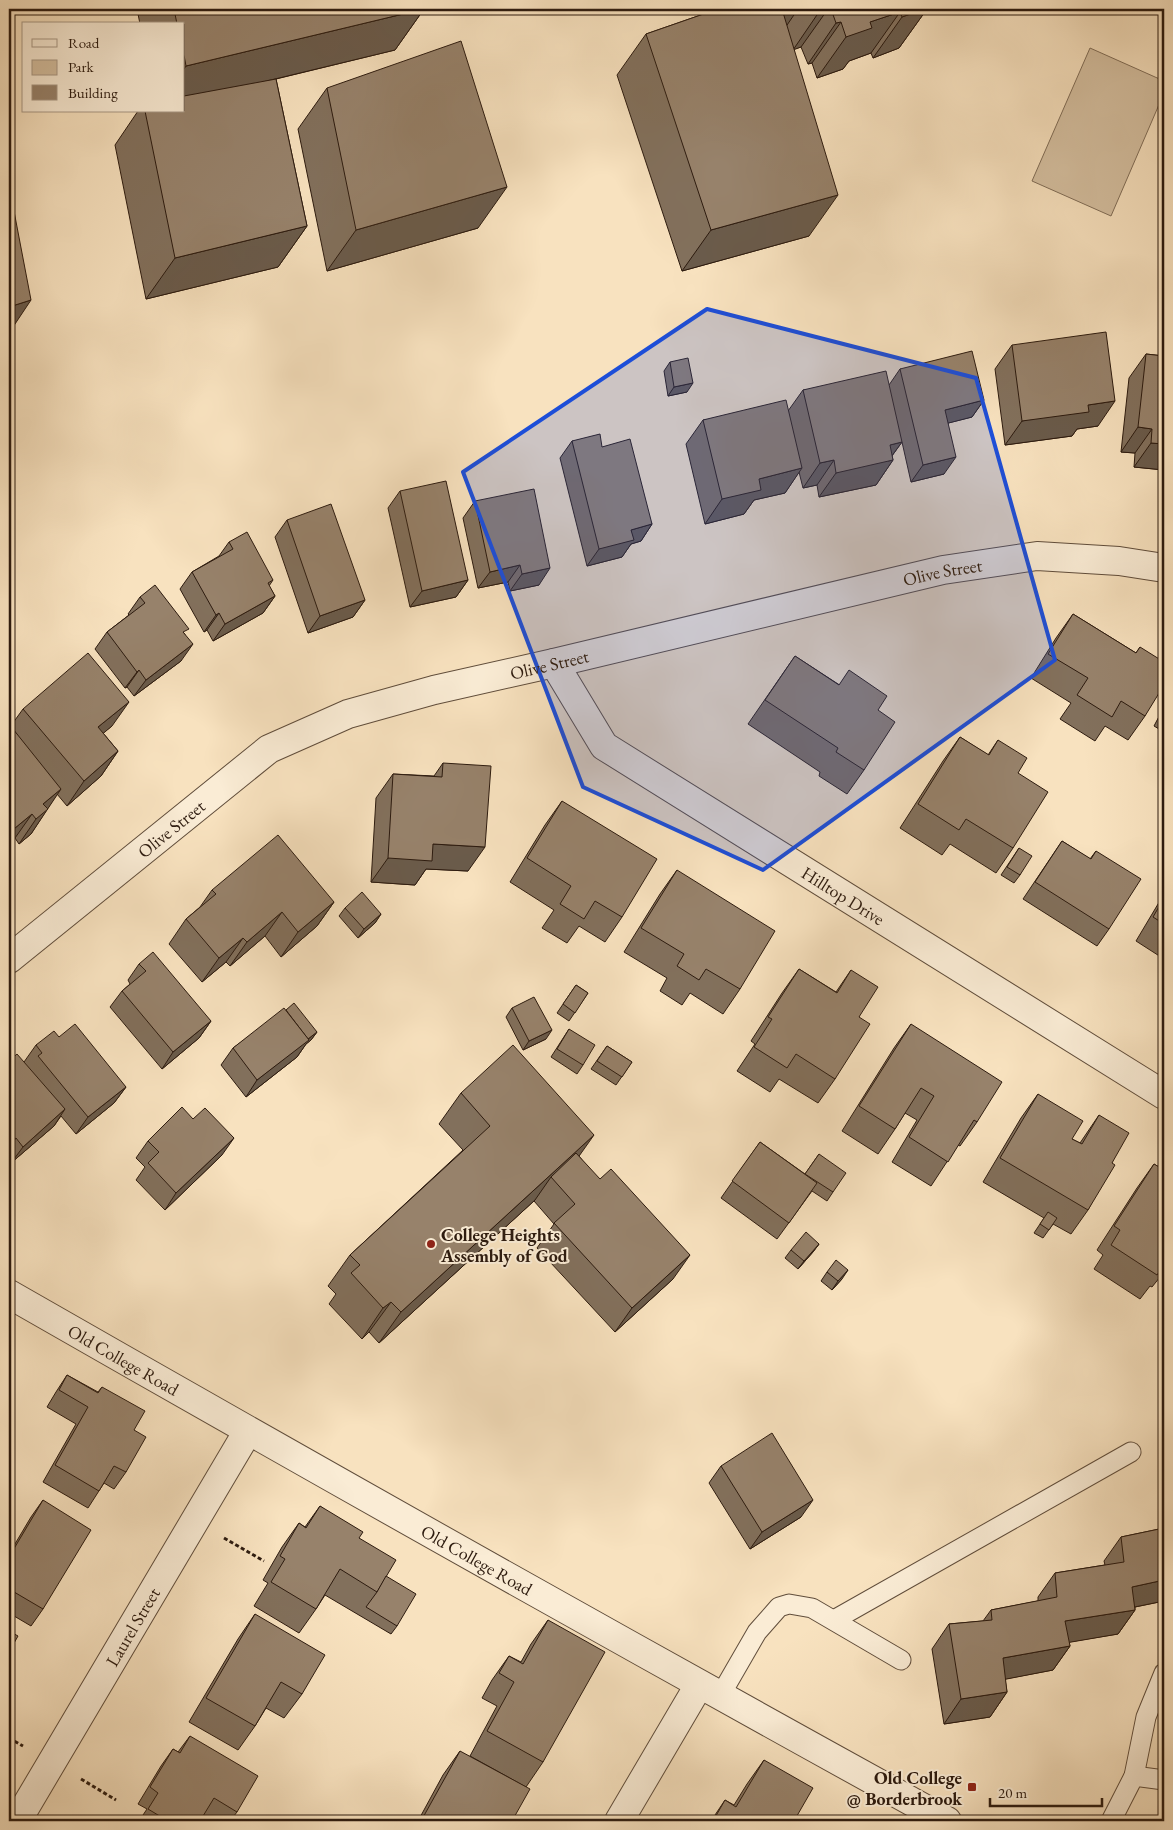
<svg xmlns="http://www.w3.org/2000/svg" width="1173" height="1830" font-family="'EB Garamond',serif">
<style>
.green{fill:#d5c0a1;stroke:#816e58}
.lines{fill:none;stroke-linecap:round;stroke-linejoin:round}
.service-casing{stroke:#604d3b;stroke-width:21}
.minor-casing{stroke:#604d3b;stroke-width:30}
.tertiary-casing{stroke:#604d3b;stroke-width:30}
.path{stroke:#2d1b0f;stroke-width:3;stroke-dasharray:4 2.5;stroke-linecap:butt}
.service{stroke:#faecd5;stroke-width:19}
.minor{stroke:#faecd5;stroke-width:28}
.tertiary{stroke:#faecd5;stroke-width:28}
.wall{fill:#82705c;stroke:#2d1b0f}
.shaded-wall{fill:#6a5b4b;stroke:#2d1b0f}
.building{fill:#97826b;stroke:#2d1b0f}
.marked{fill:#1d4ed8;fill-opacity:0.2;stroke:#1d4ed8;stroke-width:4;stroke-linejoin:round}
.poi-dot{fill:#8f2418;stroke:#faecd5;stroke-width:2}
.labels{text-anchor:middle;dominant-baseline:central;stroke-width:4;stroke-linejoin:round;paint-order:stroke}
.street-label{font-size:18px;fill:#2d1b0f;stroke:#faecd5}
.poi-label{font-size:18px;font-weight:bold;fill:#2d1b0f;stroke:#faecd5;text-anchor:start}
</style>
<rect width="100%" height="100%" fill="#f8e2bf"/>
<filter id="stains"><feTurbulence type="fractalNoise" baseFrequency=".004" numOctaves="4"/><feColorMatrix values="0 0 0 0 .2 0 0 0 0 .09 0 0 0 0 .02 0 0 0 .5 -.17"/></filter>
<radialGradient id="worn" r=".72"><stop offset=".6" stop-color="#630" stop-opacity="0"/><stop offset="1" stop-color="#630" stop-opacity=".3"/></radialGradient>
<path class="green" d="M1090,48L1164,81V93L1111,216L1032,181Z"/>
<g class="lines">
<g class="service-casing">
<g id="service">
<path d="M834,1620L1131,1452"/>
<path d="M720,1696L757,1632L779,1607L789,1604L812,1608L901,1660"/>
<path d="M1134,1776L1146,1717L1164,1673"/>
<path d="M1111,1821L1134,1776L1164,1780"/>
</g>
</g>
<g class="minor-casing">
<g id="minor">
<path id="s1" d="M554,663L604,746L1164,1095"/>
<path id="s2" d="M9,959L269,749L348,714L434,690L554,663L943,570L1037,556L1119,561L1164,568"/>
<path id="s3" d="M17,1821L248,1431"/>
<path d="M619,1821L699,1685"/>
</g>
</g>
<g class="tertiary-casing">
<g id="tertiary">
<path id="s4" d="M9,1294C320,1472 633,1648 947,1821"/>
</g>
</g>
<g class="path">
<path d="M224,1538L264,1561"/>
<path d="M9,1738L23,1746"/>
<path d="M81,1779L116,1800"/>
</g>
<use href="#service" class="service"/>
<use href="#minor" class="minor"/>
<use href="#tertiary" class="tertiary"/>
</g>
<g class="wall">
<path d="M137,9H424L395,50L276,79L307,226L278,267L146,299L115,145L138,111H184V24H140Z"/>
<path d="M718,9H927L899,48L873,58L871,53L849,61L843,69L817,78L812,63L808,64L801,47L794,49L809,236L682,271L617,75L646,34Z"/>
<path d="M327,88L478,228L327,271L298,129Z"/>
<path d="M1012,345L1098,426L1077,429L1072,436L1005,445L995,369Z"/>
<path d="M1146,354L1164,356V470L1134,467L1135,453L1121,452L1129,378Z"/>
<path d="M670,362L687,392L668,396L664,371Z"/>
<path d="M900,369L984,400L972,417L948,423L944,474L911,482L902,442L892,456L893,460L876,485L819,497L817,485L803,488L799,472L785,493L754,500L744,514L705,524L686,444L703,420L788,411L803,390L889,385Z"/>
<path d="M572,441L602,447L652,524L641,541L631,544L622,557L587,566L560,458Z"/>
<path d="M400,491L468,580L456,597L410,607L388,508Z"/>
<path d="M475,501L539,585L510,591L508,582L478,588L463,518Z"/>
<path d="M287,520L365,600L353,617L308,633L275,537Z"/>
<path d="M229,542L273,580L269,586L275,596L263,613L213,641L207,630L204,632L180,589L192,572L219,556Z"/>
<path d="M140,597L185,634L181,661L134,696L127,687L125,688L95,649L107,632L129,615L128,614Z"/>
<path d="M1073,614L1136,653L1140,647L1145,716L1128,740L1105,726L1095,741L1060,719L1071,703L1031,678L1056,638Z"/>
<path d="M795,656L878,710L864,770L847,794L819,776L820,772L748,724Z"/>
<path d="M1164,707V732L1154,726Z"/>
<path d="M23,709L112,726L103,733L118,751L101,776L67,806L57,794L31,834L19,844L15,838L9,843V724L10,727Z"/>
<path d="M960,737L988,755L998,740L1018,773L1013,848L996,873L950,844L942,855L900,828L943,761Z"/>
<path d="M443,763L468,871L426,869L415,885L371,882L376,798L393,774L434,776Z"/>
<path d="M562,801L622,917L605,942L579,926L567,943L542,928L554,910L510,882L545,825Z"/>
<path d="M1062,841L1090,859L1096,851L1109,929L1097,946L1023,899Z"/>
<path d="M1019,848L1020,875L1014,883L1001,875Z"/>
<path d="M677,870L740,989L723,1014L690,993L682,1005L660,991L667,978L624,952L660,894Z"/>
<path d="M212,890L334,902L317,926L281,957L265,936L230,966L226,962L202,982L169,944L186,919L200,907Z"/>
<path d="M1164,894V959L1136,941Z"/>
<path d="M345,908L381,914L375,923L358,938L339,916Z"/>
<path d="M139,964L211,1021L199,1038L162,1069L110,1007L122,991L130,984L128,980Z"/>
<path d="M799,969L836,992L851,970L859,1017L835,1079L818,1103L779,1079L770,1092L737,1071L755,1044L751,1041L782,993Z"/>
<path d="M576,985L588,993L569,1021L557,1013Z"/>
<path d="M512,1008L546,1039L523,1050L506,1017Z"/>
<path d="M286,1010L317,1032L311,1040L306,1044L297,1057L246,1097L221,1065L233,1048Z"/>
<path d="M911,1024L977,1122L960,1146L958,1145L931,1186L892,1162L917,1120L905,1113L895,1129L878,1154L842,1131L894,1048Z"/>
<path d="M569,1029L583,1065L577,1074L551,1057Z"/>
<path d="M59,1037L126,1087L114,1103L76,1134L61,1116L54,1126L11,1163L9,1160V1061L24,1062L36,1045Z"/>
<path d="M607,1046L632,1062L616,1085L591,1069Z"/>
<path d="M461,1093L579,1156L673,1279L615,1332L537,1248L554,1224L534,1201L535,1200L379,1343L369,1332L362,1339L329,1304L336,1294L328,1286L350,1255L463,1150L439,1124Z"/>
<path d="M1038,1094L1072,1139L1080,1143L1099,1115L1112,1163L1088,1210L1071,1234L1053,1224L1043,1238L1034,1233L1044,1218L983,1182L1021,1118Z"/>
<path d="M148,1141L222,1155L165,1210L136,1180L145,1167L136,1158Z"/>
<path d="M760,1142L805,1174L819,1154L833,1192L827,1201L812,1191L777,1239L721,1198Z"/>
<path d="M1154,1164L1164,1170V1280L1160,1277L1152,1287L1150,1286L1140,1299L1094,1269L1103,1255L1097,1250L1137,1188Z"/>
<path d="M819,1244L813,1252L798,1269L785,1258L791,1250Z"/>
<path d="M827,1272L842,1279L832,1290L821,1281Z"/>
<path d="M67,1375L98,1392L102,1387L134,1430L126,1472L114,1489L104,1483L88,1508L43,1482L76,1424L47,1407L56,1392Z"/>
<path d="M721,1466L801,1517L750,1549L709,1483Z"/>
<path d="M43,1500V1609L31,1626L9,1613V1554L31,1517Z"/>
<path d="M320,1506L359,1538L386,1576L397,1626L391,1634L325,1595L316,1609L299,1633L254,1606L268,1583L263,1580L282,1547L299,1523L305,1527Z"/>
<path d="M1164,1528V1601L1135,1607V1610L1118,1634L1069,1642L1070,1646L1053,1670L1005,1679L1007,1692L990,1717L944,1724L932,1649L949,1624L983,1621L991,1610L1038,1601V1597L1055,1573L1105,1565L1104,1561L1121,1537Z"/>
<path d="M255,1614L302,1694L284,1718L266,1708L255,1726L238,1750L189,1722L238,1639Z"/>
<path d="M548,1620L543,1762L526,1787L470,1756L497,1706L482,1698L492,1680L509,1656L521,1662L531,1644Z"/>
<path d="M190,1736L237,1812L230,1821H212L203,1816L200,1821H139L147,1809L138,1804L161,1766L173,1749L178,1752Z"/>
<path d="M460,1751L512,1821H418L443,1775Z"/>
<path d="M764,1760L794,1821H711L725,1800L734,1805L747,1784Z"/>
</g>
<g class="shaded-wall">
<path d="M424,9L395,50L184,101V69L186,66Z"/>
<path d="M783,9H798L785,28L765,35Z"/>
<path d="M821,9H828L801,47L793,50Z"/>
<path d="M924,9H927L899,48L873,58L902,17Z"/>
<path d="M900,12L871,53L849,61L843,69L817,78L846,37L870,22Z"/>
<path d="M841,22L812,63L808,64L836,23Z"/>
<path d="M507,187L478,228L327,271L356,230Z"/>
<path d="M838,195L809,236L682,271L711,230Z"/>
<path d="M307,226L278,267L146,299L175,258Z"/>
<path d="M31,300L9,333V307Z"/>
<path d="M693,383L687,392L668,396L674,387Z"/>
<path d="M984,400L972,417L933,427L945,410Z"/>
<path d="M1115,401L1098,426L1077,429L1072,436L1005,445L1022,421L1088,405Z"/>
<path d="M1138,427L1152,429L1135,453L1121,452Z"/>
<path d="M902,442L888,461L893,460L876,485L819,497L836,473L890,445Z"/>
<path d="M1151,443L1164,444V470L1134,467Z"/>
<path d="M956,457L944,474L911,482L923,465Z"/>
<path d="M834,460L817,485L803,488L820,463Z"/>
<path d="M802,468L785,493L754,500L744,514L705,524L722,499L759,479Z"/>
<path d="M652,524L641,541L631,544L622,557L587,566L599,549L631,530Z"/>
<path d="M520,565L508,582L478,588L490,572Z"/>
<path d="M550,568L539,585L510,591L522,574Z"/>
<path d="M468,580L456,597L410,607L422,591Z"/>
<path d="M275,596L263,613L213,641L225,624Z"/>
<path d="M365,600L353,617L308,633L320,616Z"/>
<path d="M219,613L207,630L204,632L216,615Z"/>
<path d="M193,644L181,661L134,696L146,680Z"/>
<path d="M139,670L127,687L125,688L137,672Z"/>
<path d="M129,702L112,726L81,752L98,727Z"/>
<path d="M118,751L101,776L67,806L84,781Z"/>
<path d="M61,789L31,834L19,844L36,819L43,804Z"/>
<path d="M32,814L15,838L9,843V833Z"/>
<path d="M433,844L485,847L468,871L426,869L415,885L371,882L388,858Z"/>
<path d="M334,902L317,926L281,957L298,932Z"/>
<path d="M282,912L265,936L230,966L247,942Z"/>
<path d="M381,914L375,923L358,938L364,929Z"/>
<path d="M243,938L226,962L202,982L219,958Z"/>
<path d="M211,1021L199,1038L162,1069L173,1052Z"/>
<path d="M552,1030L546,1039L523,1050L529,1041Z"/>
<path d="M317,1032L311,1040L306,1044L297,1057L246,1097L257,1080Z"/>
<path d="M126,1087L114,1103L76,1134L88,1117Z"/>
<path d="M65,1109L54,1126L11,1163L23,1147Z"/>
<path d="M594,1135L572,1166L551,1177L535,1200L379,1343L401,1312Z"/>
<path d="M16,1138L9,1147V1143Z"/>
<path d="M234,1138L222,1155L165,1210L176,1193Z"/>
<path d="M819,1244L813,1252L798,1269L804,1261Z"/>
<path d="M690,1255L673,1279L615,1332L632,1308Z"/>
<path d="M848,1270L842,1279L832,1290L838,1281Z"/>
<path d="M391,1302L369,1332L362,1339L383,1308Z"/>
<path d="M813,1500L801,1517L750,1549L762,1532Z"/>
<path d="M1164,1580V1601L1115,1611L1132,1587Z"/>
<path d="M1135,1610L1118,1634L1048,1646L1065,1621Z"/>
<path d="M1070,1646L1053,1670L986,1683L1003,1658Z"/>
<path d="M1007,1692L990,1717L944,1724L961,1699Z"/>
</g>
<g class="building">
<path d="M174,9H424L186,66L184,55V24H177Z"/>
<path d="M718,9H782L838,195L711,230L646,34Z"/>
<path d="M831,9H924L902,17L900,12L870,22L872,28L846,37L841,22L836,23Z"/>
<path d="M461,41L507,187L356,230L327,88Z"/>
<path d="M276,79L307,226L175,258L145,111H184V96Z"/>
<path d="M9,185L31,300L9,307Z"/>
<path d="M1106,332L1115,401L1088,405L1089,412L1022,421L1012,345Z"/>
<path d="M972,351L984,400L945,410L956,457L923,465L900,369Z"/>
<path d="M1146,354L1164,356V444L1151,443L1152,429L1138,427Z"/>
<path d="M688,358L693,383L674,387L670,362Z"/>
<path d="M886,371L902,442L890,445L893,460L836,473L834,460L820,463L803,390Z"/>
<path d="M786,400L802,468L759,479L761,490L722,499L703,420Z"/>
<path d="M600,434L602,447L630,439L652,524L631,530L634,540L599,549L572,441Z"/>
<path d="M446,481L468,580L422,591L400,491Z"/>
<path d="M534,489L550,568L522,574L520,565L490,572L475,501Z"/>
<path d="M331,504L365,600L320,616L287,520Z"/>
<path d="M247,532L273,580L268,583L275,596L225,624L219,613L216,615L192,572L233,549L229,542Z"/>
<path d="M155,585L189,629L183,632L193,644L146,680L139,670L137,672L107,632L145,603L140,597Z"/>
<path d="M1073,614L1136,653L1140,647L1164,662V685L1145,716L1121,701L1112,717L1077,695L1088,678L1048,654Z"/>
<path d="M88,653L129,702L98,727L118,751L84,781L23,709Z"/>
<path d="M795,656L839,685L849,670L887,696L878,710L895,722L864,770L836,752L838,748L765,700Z"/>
<path d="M9,724L61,789L43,804L48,809L36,819L32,814L9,833Z"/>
<path d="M960,737L989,755L998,740L1027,758L1018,773L1048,792L1013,848L966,819L959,830L918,804Z"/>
<path d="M443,763L491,766L485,847L433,844L432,861L388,858L393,774L442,777Z"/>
<path d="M562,801L657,859L622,917L595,901L584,919L560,904L571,886L527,858Z"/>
<path d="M278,835L334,902L298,932L282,912L247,942L243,938L219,958L186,919L216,894L212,890Z"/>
<path d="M1062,841L1091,859L1096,851L1141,879L1109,929L1035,882Z"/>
<path d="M1019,848L1032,856L1020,875L1007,867Z"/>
<path d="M677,870L775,931L740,989L706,969L699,980L677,966L684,954L641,928Z"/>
<path d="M362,892L381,914L364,929L345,908Z"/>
<path d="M1164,898V924L1153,917Z"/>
<path d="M153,952L211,1021L173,1052L122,991L146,971L139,964Z"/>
<path d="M799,969L837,993L851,970L878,987L859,1017L870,1024L835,1079L796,1054L787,1068L754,1047L772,1019L768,1017Z"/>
<path d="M576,985L588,993L575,1013L563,1004Z"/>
<path d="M534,997L552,1030L529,1041L512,1008Z"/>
<path d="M294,1003L317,1032L308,1039L286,1010Z"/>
<path d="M284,1008L309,1040L257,1080L233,1048Z"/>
<path d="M75,1024L126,1087L88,1117L38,1056L42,1053L36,1045L54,1031L59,1037Z"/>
<path d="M911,1024L1002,1082L977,1122L974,1120L948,1162L909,1137L934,1096L921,1088L895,1129L859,1106Z"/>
<path d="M569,1029L595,1045L583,1065L557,1049Z"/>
<path d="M513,1045L594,1135L401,1312L391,1302L383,1308L351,1273L360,1265L350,1255L490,1126L461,1093Z"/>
<path d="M607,1046L632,1062L622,1077L597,1061Z"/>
<path d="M17,1054L65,1109L23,1147L16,1138L9,1143V1061Z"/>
<path d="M1038,1094L1083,1121L1072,1139L1082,1144L1099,1115L1129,1133L1112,1163L1115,1165L1088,1210L1000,1158Z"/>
<path d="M182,1107L193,1119L205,1108L234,1138L176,1193L148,1163L159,1152L148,1141Z"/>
<path d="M760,1142L817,1183L789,1223L732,1181Z"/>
<path d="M576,1153L600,1179L611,1169L690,1255L632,1308L554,1223L575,1204L551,1177Z"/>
<path d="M819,1154L846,1173L833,1192L805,1174Z"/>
<path d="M1154,1164L1164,1170V1265L1157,1275L1111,1245L1120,1230L1114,1226Z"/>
<path d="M1048,1212L1057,1218L1049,1230L1040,1224Z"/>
<path d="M806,1232L819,1244L804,1261L791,1250Z"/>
<path d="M836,1260L848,1270L838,1281L827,1272Z"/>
<path d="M67,1375L98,1393L102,1387L145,1411L134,1430L146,1437L126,1472L114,1466L99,1491L55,1465L88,1407L59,1390Z"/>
<path d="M772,1433L813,1500L762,1532L721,1466Z"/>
<path d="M43,1500L91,1530L43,1609L9,1589V1557Z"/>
<path d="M320,1506L363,1532L359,1538L396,1560L377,1592L340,1569L316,1609L271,1582L285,1559L280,1556L299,1523L306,1528Z"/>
<path d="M1164,1528V1580L1132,1587L1135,1610L1065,1621L1070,1646L1003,1658L1007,1692L961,1699L949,1624L992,1620L991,1610L1057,1597L1055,1573L1124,1562L1121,1537Z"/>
<path d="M386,1576L416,1594L397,1626L366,1607L377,1592Z"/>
<path d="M255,1614L325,1655L302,1694L281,1682L255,1726L206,1698Z"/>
<path d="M548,1620L605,1652L543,1762L487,1731L514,1682L499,1673L509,1656L523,1664Z"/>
<path d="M9,1631L18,1636L9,1652Z"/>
<path d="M190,1736L258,1776L237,1812L214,1798L200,1821H168L148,1809L158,1793L150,1787L173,1749L180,1753Z"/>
<path d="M460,1751L530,1789L512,1821H421Z"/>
<path d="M764,1760L813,1788L794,1821H713L725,1800L736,1807Z"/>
</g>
<path class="marked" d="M707,309L976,378L1055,660L763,870L583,787L463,472Z"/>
<g class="poi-dot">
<circle cx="431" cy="1244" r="5"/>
<rect x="967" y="1782" width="10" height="10" rx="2.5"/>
</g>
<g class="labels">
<g class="street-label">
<text stroke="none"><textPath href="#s2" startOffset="1032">Olive Street</textPath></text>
<text stroke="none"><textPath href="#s2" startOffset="628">Olive Street</textPath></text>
<text stroke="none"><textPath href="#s2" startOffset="208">Olive Street</textPath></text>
<text stroke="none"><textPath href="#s1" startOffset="379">Hilltop Drive</textPath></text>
<text stroke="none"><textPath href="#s4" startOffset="132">Old College Road</textPath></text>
<text stroke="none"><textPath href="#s4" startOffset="538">Old College Road</textPath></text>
<text stroke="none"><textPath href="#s3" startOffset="226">Laurel Street</textPath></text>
</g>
<g class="poi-label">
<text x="441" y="1234">College Heights<tspan x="441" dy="21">Assembly of God</tspan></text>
<text x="962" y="1777" text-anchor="end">Old College<tspan x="962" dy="21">@ Borderbrook</tspan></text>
</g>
</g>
<rect width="1173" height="1830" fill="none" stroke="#f8e2bf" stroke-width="30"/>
<rect x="10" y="10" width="1153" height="1810" fill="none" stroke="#2d1b0f" stroke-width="2.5"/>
<rect x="15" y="15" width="1143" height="1800" fill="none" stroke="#2d1b0f"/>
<rect x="22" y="22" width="162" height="90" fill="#faecd5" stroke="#a89886"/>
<rect x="32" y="39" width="25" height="8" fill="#faecd5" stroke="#a89886"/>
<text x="68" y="48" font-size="15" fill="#2d1b0f">Road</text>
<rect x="32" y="60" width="25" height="15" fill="#d5c0a1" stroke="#a89886"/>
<text x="68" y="72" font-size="15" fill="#2d1b0f">Park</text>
<rect x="32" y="85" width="25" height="15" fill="#97826b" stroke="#a89886"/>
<text x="68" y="98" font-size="15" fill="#2d1b0f">Building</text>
<path d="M990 1798v8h112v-8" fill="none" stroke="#2d1b0f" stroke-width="2.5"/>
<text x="998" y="1798" font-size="15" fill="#2d1b0f" stroke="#faecd5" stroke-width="4" paint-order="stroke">20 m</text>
<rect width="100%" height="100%" filter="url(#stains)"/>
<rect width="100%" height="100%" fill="url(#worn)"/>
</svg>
